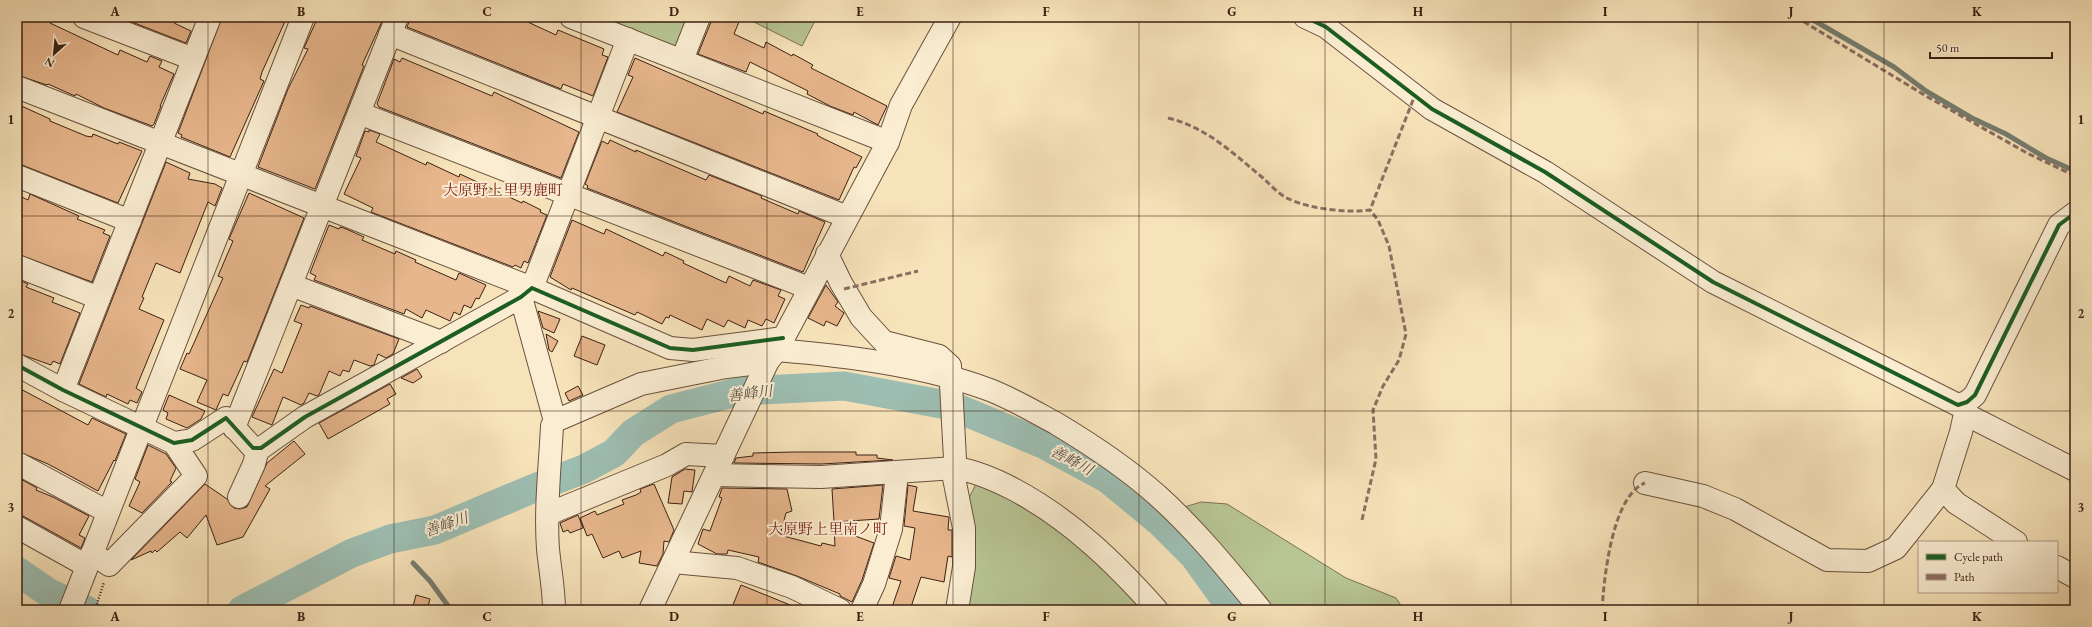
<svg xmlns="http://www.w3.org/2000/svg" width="2092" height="627" font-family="'EB Garamond','Noto Serif JP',serif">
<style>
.green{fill:#b8c594;stroke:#7a7254}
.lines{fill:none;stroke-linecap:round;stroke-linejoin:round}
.stream{stroke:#767f72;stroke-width:5}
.river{stroke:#9dbeb2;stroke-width:29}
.building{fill:#e7b68c;stroke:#3b2013}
.minor-casing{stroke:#6a513d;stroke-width:24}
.path{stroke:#3b2013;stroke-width:2.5;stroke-dasharray:1 2;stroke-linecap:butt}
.minor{stroke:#faedd2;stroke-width:22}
.quiet{stroke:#8d6e63;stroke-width:3;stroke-dasharray:6 3;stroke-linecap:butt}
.cycleway-casing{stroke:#faedd2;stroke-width:6}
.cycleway{stroke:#1b5e20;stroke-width:4}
.grid{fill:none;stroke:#3b2013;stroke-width:1;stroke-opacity:0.55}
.labels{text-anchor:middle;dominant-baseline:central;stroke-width:4;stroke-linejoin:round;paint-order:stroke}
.neighbourhood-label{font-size:15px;fill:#7a1f14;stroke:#faedd2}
.water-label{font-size:15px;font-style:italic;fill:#584f43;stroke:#faedd2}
.neatline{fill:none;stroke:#3b2013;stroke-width:1.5}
.grid-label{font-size:13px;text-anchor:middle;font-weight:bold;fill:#3b2013}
</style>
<rect width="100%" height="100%" fill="#f7e3ba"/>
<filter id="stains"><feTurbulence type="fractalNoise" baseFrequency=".005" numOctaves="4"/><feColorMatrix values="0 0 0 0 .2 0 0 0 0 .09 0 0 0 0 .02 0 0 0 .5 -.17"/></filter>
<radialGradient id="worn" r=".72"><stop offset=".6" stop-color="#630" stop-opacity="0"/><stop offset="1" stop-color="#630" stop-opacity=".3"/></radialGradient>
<g class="green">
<path d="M595,17H693L674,52Z"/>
<path d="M744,17H817L802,46Z"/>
<path d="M977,482L1047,520L1136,597L1146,610H965L969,498Z"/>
<path d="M1201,502L1227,504L1346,578L1396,598L1404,610H1273L1181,508Z"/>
</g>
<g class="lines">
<g class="stream">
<path d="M1808,17L1894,67L1926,91L1972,118L2006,134L2046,158L2075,171"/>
<path d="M413,563L430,581L451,610"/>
</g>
<g class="river">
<path d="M17,571L49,593L86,610"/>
<path d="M242,610L352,553L390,539L435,530L532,489L584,469L614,453L633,433L671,409L741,391L844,386L952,406L1043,444L1108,479L1160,522L1194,556L1233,610"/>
</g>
</g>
<g class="building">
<path d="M17,17H52L50,23L118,55L120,50L147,62L150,56L162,61L159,67L174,74L160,106H161L154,124L152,126L104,108L76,94L75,96L48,84L47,85L17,75Z"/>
<path d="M119,17H177L174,23L191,31L186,43Z"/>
<path d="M222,17H287L262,72L260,79L264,81L230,157L181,137L182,135L178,133Z"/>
<path d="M318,17H384L362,65L364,66L315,189L258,167L288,89L308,49L304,48Z"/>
<path d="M411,17H517L556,35L558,30L604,49L602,55L608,57L593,96L563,84L561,89L407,27Z"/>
<path d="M713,17H741L734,34L764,48L766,42L792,56L793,54L813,65L811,68L887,106L878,125L854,112L853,115L830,106L807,94L808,91L750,62L746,72L698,54Z"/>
<path d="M402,58L492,96L494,92L579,132L561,178L379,107L377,104L394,59L400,62Z"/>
<path d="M635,58L763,114L764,111L818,134L817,135L822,138L862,157L856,168L854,167L839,200L617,112L633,77L628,75Z"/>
<path d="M17,104L50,119V121L86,136L92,137L93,134L118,144L119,142L142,151L118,203L17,163Z"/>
<path d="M369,130L380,134L376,142L426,165L427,162L459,177L460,174L522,203L523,201L541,210L540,212L547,215L528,263L524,261L521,268L515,265L513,267L371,212L373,208L344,194L361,158L356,156L365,131L369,132Z"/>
<path d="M610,140L636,152V150L706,180L709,175L762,196L761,198L798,214L799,211L825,222L803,272L587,188L588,186L585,184L602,141L608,144Z"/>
<path d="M166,162L190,173L188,179L215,184L222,188L215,206L208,202L180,273L156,263L142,297L144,298L139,309L164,320L136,388L142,392L137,403L130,400L128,404L107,394L106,397L79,384Z"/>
<path d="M249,193L304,218L247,362L244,361L228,396L223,394L216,410L197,402L207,380L180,369L187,353L189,354L223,278L218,276L233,241L229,239Z"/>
<path d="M30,194L79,216L77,219L105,230L103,233L110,236L92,282L17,254V195L28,200Z"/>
<path d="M572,220L604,234L606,229L663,256L665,252L684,261L683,263L726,283L729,276L750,286L753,280L781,290L778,296L785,299L774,323L766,319L762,326L748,320L745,328L728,320L724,327L707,319L702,330L670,315L669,318L666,317L662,324L637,312L635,315L572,288L571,290L550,277Z"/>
<path d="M329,225L339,229L340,227L344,228L364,237L362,240L395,254L396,251L416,260L415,262L456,280L459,273L486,285L479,299L476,298L471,308L464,305L460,315L454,312L450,321L426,310L422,318L406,309L404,314L314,280L316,276L310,273Z"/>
<path d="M17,279L28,284L26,287L54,298L52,302L80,313L60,364L53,361L51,365L17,353Z"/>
<path d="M826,285L838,302L835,306L844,313L837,326L826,321L824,326L808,318Z"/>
<path d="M301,305L309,308L310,306L399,339L393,354L386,358L378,354L374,365L370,366L354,360L349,372L343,370L340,376L329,371L319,395L317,396L309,393L304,403L301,405L283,397L272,425L252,417L274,369L282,373L302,324L294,321Z"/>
<path d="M538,311L560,319L554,333L543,328Z"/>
<path d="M546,334L558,341L552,352L549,350Z"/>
<path d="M582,336L605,345L597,365L574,356Z"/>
<path d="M417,369L422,377L413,383L401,378Z"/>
<path d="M390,384L396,394L387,399L390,404L328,439L319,423Z"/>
<path d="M578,386L583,395L569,401L565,393Z"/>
<path d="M17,387L88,425L92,418L126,434L115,461L114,460L98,491L48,464L17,451Z"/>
<path d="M169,395L205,411L201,419L187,428L166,419L168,413L163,410Z"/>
<path d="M294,441L305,454L265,486L270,489L243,537L217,545L206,515L187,538L180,532L157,552L155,550L152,553L151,551L131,560L205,484L227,499L234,508L240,509L247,507L267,463Z"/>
<path d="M148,445L166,454L176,468L170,481L172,482L142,513L129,506L140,482L135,479Z"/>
<path d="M794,452H856V455H877V458L893,460L821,464L734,463L736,458L753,456V453Z"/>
<path d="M685,469L695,470L692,492L684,491L682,504L668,503L672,477Z"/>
<path d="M17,477L37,488L36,490L53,497L89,516L79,535L85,538L81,548L23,516L17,515Z"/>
<path d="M654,484L674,530L669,542L664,541L663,554L657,566L639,563L641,551L622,558L619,551L603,558L592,534L587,536L580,518L595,511L597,515L624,504L622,500L636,495L641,492L640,489Z"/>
<path d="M883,485L879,519L834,522L832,489Z"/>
<path d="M908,485L917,487L913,511L949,517L948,530H952V557L948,556L944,582L921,577L910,610H891L901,581L889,578L896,556L910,560L915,528L904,526Z"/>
<path d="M722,488L787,489L792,511L786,513L780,535L821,546L822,543L835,546L834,528L874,543L862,580L852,602L840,596V594L797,576L758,562L759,557L728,550L727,554H717L698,544L703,529L710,531L722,498L719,497Z"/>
<path d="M578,515L583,528L570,533L568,530L563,532L560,523Z"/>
<path d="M741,585L800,609V610H731Z"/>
<path d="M416,595L430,599L427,610H412Z"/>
</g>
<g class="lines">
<g class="minor-casing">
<g id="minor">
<path d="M84,17L193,59"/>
<path d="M571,17L888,142"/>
<path d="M1305,17L1326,27L1432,109L1545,172L1713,282L1958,405L1967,402L1975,395L2059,225L2075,213"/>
<path d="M390,34L847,217"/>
<path d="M682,60L699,17"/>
<path d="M17,87L532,288L628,39"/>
<path d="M359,113L809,288"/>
<path d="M17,176L130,221"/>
<path d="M827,254L841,283L861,317L884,342L939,356L950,366L955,459L954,478L964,528V567L957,610"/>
<path d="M17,266L99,298"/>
<path d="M291,285L441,342"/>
<path d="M521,297L555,421L552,426C550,467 545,509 548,549C550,570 554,589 554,610"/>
<path d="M777,350C847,356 923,365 990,390C1013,399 1035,412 1057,424C1092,445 1127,468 1158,496C1196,530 1229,571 1261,610"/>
<path d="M17,365L63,390L174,443L192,440L226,418L253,448H261L305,417L521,297L532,288L670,348L693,350L783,338"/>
<path d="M63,390L210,17"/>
<path d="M1965,414L2075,470"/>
<path d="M555,421L641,384L726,367L759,363L774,347"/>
<path d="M234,428L397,17"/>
<path d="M17,463L108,512"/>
<path d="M715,475L821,477L955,468C976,471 996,480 1015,490C1071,520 1115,563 1157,610"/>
<path d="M1645,483L1703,496L1735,509L1827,560L1868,561L1896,548L1943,489L1961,432L1965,414L1962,405"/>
<path d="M1943,489L1956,503L2016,542"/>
<path d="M239,497L254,464L258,449"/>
<path d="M548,514L667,465L686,454L723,456"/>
<path d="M17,527L87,566"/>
<path d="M92,553L109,565L196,476L174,443"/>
<path d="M673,562L737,568L792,587L840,610"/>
<path d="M2057,567L2075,577"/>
<path d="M70,610L303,17"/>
<path d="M650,610L768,361L777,350L888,142L901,105L950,17"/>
<path d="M862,610L874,584L891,529L897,473"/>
</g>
</g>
<path class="path" d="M95,610L104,582"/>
<use href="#minor" class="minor"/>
<g class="quiet">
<path d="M1796,17L1926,96L2027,153L2075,176"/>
<path d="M1168,118C1206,127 1234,154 1263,178C1271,185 1279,195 1289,199C1310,209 1347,213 1370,210L1415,95"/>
<path d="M844,289L918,271"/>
<path d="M1362,520L1376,459L1373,410L1383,386L1399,360L1406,334L1389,246L1378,220L1370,210"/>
<path d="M1602,610C1604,578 1612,496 1645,483"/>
</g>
<g class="cycleway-casing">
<g id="cycleway">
<path d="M1305,17L1326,27L1432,109L1545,172L1713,282L1958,405L1967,402L1975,395L2059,225L2075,213"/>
<path d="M17,365L63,390L174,443L192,440L226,418L253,448H261L305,417L521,297L532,288L670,348L693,350L783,338"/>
</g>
</g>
<use href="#cycleway" class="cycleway"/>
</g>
<path class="grid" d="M208,17V610M394,17V610M581,17V610M767,17V610M953,17V610M1139,17V610M1325,17V610M1511,17V610M1698,17V610M1884,17V610M17,216H2075M17,411H2075"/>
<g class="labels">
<g class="neighbourhood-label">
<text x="503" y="189">大原野上里男鹿町</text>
<text x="828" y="528">大原野上里南ノ町</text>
</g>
<g class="water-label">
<text transform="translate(750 393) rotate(-7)">善峰川</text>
<text transform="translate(1072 460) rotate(28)">善峰川</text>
<text transform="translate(446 524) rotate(-19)">善峰川</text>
</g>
</g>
<rect width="2092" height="627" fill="none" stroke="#f7e3ba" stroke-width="44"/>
<rect x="1918" y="541" width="140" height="52" fill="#faedd2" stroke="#ae9b86"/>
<rect x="1926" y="554" width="20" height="6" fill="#1b5e20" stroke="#ae9b86"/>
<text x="1954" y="561" font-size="12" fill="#3b2013">Cycle path</text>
<rect x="1926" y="574" width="20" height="6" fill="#8d6e63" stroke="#ae9b86"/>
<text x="1954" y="581" font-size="12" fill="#3b2013">Path</text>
<g transform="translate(54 54) rotate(207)" stroke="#faedd2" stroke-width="3" paint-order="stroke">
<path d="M0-3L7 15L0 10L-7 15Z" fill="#3b2013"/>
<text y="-6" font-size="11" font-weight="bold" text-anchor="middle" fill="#3b2013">N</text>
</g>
<path d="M1930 52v6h122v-6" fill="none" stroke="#3b2013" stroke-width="2"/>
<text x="1936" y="52" font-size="12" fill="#3b2013" stroke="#faedd2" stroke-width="3" paint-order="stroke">50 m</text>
<rect x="22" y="22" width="2048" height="583" class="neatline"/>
<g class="grid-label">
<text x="115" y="16">A</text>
<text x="301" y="16">B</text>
<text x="487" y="16">C</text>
<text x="674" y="16">D</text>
<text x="860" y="16">E</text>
<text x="1046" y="16">F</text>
<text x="1232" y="16">G</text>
<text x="1418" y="16">H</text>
<text x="1605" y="16">I</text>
<text x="1791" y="16">J</text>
<text x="1977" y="16">K</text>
<text x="11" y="124">1</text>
<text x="2081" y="124">1</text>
<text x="11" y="318">2</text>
<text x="2081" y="318">2</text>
<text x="11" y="512">3</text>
<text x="2081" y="512">3</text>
<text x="115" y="621">A</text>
<text x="301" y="621">B</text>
<text x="487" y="621">C</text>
<text x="674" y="621">D</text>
<text x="860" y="621">E</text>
<text x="1046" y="621">F</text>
<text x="1232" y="621">G</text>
<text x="1418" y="621">H</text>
<text x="1605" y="621">I</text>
<text x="1791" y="621">J</text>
<text x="1977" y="621">K</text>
</g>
<rect width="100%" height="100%" filter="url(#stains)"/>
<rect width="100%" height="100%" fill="url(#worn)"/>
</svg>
